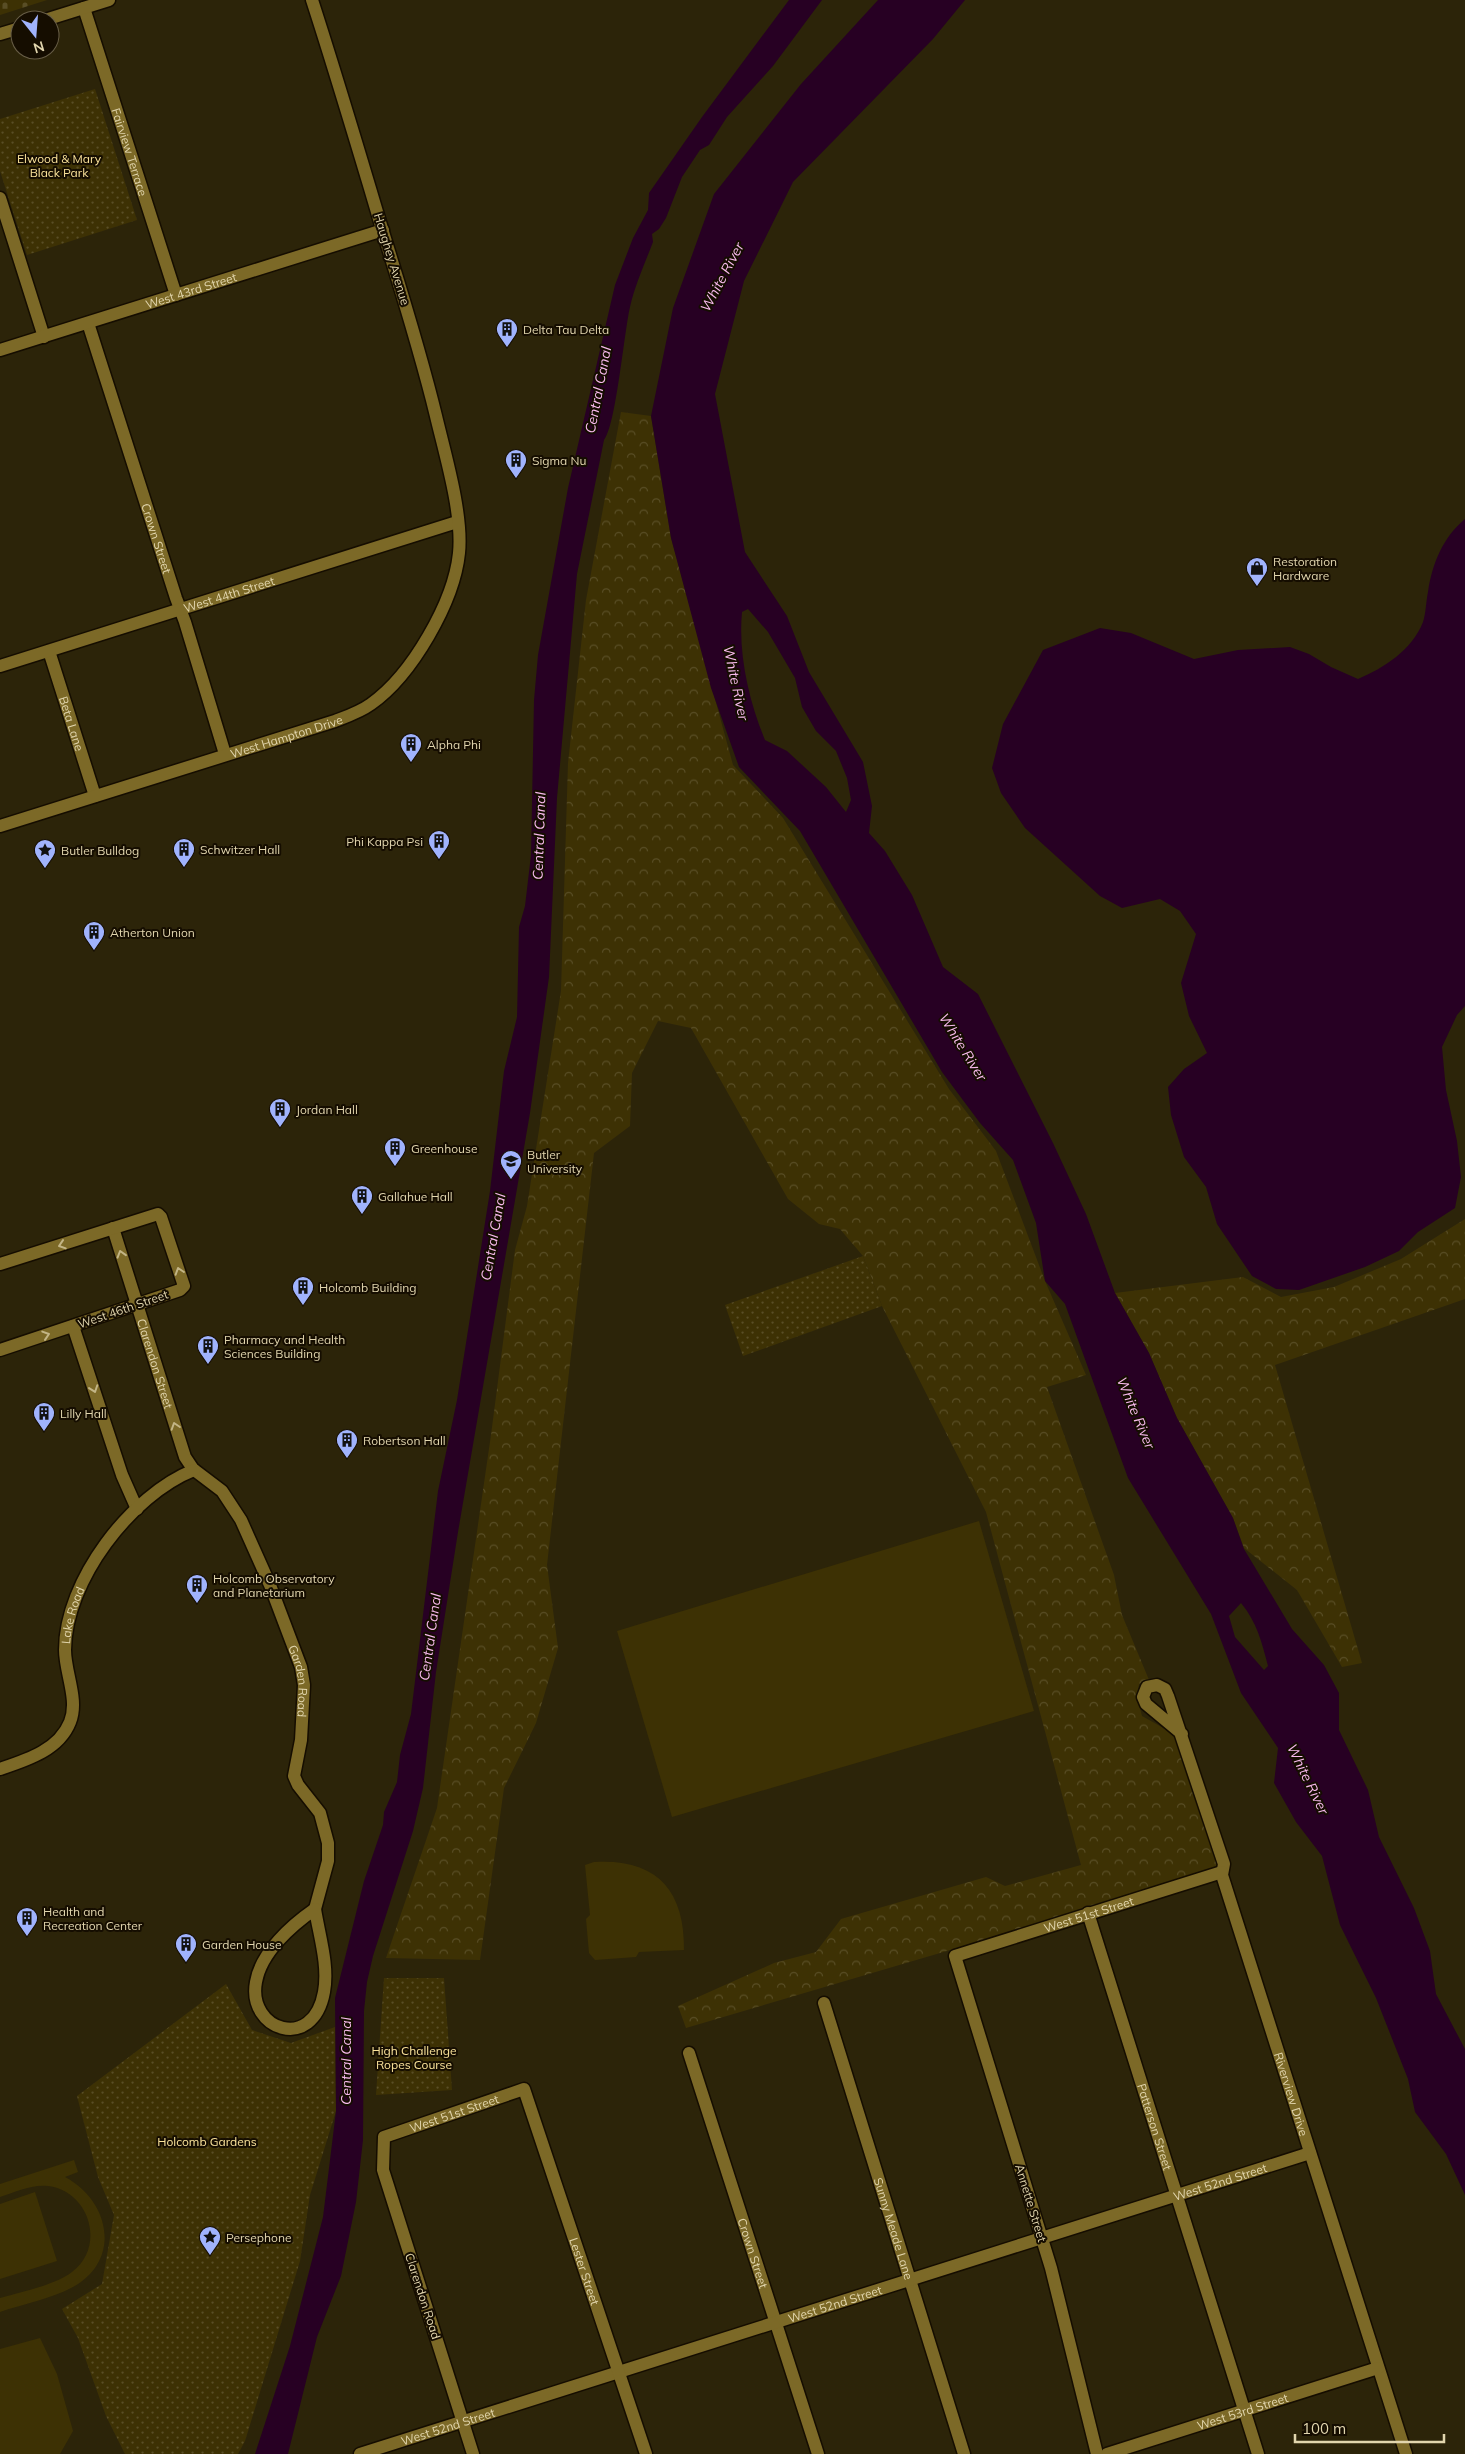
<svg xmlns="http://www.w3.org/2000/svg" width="1465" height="2454" font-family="Mulish,sans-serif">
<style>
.green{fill:#3d3104}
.forest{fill:url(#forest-crowns)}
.cemetery{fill:url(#cemetery-stones)}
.park{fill:url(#park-dots)}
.water{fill:#270023;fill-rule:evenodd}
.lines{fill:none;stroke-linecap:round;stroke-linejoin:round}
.minor-casing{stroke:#150d00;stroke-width:15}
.minor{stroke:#7c6927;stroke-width:12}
.oneway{stroke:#c3b586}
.labels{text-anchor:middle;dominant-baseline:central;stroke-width:4;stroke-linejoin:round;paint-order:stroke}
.street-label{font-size:12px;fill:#e2d6ae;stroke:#150d00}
.park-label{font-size:12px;fill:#fbe39a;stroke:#150d00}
.poi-label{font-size:12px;fill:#e2d6ae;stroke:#150d00;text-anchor:start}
.water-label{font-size:14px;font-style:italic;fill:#f8baed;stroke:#150d00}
</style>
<defs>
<pattern id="forest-crowns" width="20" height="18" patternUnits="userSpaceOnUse" patternTransform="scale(1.25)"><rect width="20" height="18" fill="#3d3104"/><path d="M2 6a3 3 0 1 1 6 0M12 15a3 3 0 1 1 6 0" fill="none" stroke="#594e26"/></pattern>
<pattern id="cemetery-stones" width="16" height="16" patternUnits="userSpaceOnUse" patternTransform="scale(1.25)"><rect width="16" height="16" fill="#3d3104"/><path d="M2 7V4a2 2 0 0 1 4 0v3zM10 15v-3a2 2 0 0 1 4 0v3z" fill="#594e26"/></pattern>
<pattern id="park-dots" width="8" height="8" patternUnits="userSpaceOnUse" patternTransform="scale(1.25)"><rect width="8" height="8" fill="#3d3104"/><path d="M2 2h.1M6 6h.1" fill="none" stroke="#594e26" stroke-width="1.8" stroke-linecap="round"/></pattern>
</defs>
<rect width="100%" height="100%" fill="#2c2409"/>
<g class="green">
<path d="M979,1521L1034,1711L672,1817L617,1631Z"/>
<path d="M594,1862C655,1858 685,1889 684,1950L639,1952L636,1957L595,1960L589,1953L586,1919L590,1915L585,1865Z"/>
<path d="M74,2160L78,2172L65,2177C110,2201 122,2260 73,2287C51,2299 23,2304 0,2312V2298C21,2292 55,2285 72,2272C106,2247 90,2191 48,2186C32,2184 15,2192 0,2197V2184Z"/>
<path d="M35,2192L57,2261L0,2279V2204Z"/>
<path d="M40,2338L57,2374L73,2431L60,2454H0V2349Z"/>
</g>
<g class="forest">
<path d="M621,412L651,416L671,538L733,765L783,818L949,1089L996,1151L1045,1281L1086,1375L1047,1387L1114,1575L1122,1615L1149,1680L1139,1684L1137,1697L1142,1716L1181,1738L1221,1870L686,2028L678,2006L774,1963L816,1952L841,1919L986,1877L1005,1886L1081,1865L986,1512L882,1306L863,1256L840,1229L819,1224L788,1199L691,1028L658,1021L632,1073L630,1126L594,1153L547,1565L558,1648L536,1723L504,1788L480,1960L386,1958L437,1808L491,1435L515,1250L527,1206L561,991L568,763L586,600Z"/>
<path d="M1465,1219V1299L1275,1365L1362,1663L1342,1667L1297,1590L1244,1548L1233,1518L1177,1418L1149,1353L1115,1293L1243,1277L1281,1297L1334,1287L1401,1259Z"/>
</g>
<path class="cemetery" d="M0,0H47L0,15Z"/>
<g class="park">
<path d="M95,89L137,220L27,255L0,171V119Z"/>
<path d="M863,1256L882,1306L743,1356L725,1305Z"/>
<path d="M384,1978H444L452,2090L376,2095Z"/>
<path d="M226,1984L252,2030L291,2043L335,2027L336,2111L310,2195L300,2261L245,2441L238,2454H125L106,2416L78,2338L62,2309L102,2284L114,2215L98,2177L77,2096Z"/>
</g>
<g class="water">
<path d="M789,0H822L773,66L727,117L709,145L700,150L682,177L666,218L659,229L652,234L653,242C645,263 635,285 630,307C624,333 616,426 604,440L577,574L557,798L549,977L530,1113L458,1532L436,1672L423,1788L413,1831L373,1956L367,1982L364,2011L363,2140L356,2202L341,2276L317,2337L288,2454H255L290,2346L323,2217L336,2111L335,1998L364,1881L383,1825L384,1812L397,1782L400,1755L411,1714L438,1491L457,1400L490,1191L504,1071L517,1017L519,927L525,906L531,855L534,700L538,655L568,488L615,285L633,238L648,210L649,193L702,117Z"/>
<path d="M878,0H965L933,39L793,182L744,281L715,394L745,552L787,616L809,672L863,762L872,806L869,833L885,851L912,895L943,967L978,994L1053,1143L1086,1214L1115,1293L1149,1353L1177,1418L1233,1518L1244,1549L1292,1629L1324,1665L1339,1693V1730L1368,1790L1379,1837L1414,1908L1430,1951L1436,1994L1465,2049V2195L1446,2154L1415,2112L1408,2079L1376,1998L1340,1925L1322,1856L1296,1822L1274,1783L1278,1748L1241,1693L1211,1614L1128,1478L1065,1304L1045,1281L1036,1223L1013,1160L980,1123L942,1072L800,831L739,767L711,688L671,538L651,416L673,308L714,194L801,84ZM748,609L768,632L795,678L802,707L816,731L836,751L847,778L851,800L846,812L826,787L787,751L765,740C749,701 738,654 742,612ZM1241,1603C1257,1622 1262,1643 1268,1666L1264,1670L1235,1637L1229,1616Z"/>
<path d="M1465,519V1006L1457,1015L1442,1047L1446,1090L1457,1141L1461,1177L1455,1208L1418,1232L1399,1251L1365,1267L1299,1290L1276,1289L1252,1276L1217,1224L1206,1187L1184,1157L1171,1115L1168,1087L1184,1069L1207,1053L1189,1016L1181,983L1196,934L1180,911L1160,899L1122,908L1100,896L1025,828L1001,793L992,768L1003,724L1043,650L1100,628L1131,633L1194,659L1238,650L1290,647L1309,654L1331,667L1358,679C1384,668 1412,650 1423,622C1426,613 1426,601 1428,592C1432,564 1443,537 1465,519Z"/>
</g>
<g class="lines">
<g class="minor-casing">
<g id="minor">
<path id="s1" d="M84,8L176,295"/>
<path d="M45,20L109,0"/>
<path d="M0,34L20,28"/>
<path d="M0,198L44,337"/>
<path id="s2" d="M88,323L176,598L185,622L225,754"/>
<path id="s3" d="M0,350L383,230"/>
<path id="s4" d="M49,651L95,796"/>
<path id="s5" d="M0,666L457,522"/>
<path id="s6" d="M0,826L335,721C348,716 360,712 371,704C412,675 454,602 459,553C463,514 445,454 436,416C421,354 402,293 383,232C360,155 337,77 312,0"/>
<path id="s7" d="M113,1228L185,1457L193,1469L222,1491L241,1520L270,1585L301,1667L304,1685L301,1740L294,1776L298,1785L320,1813L328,1843V1861L315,1909"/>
<path d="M0,1264L158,1214L161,1217L184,1286L180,1290L0,1350"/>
<path d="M73,1326L122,1475L137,1509"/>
<path id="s8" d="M1182,1734L1146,1704L1143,1697L1147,1687L1157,1685L1165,1689L1168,1696L1224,1864L1222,1875L1406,2454"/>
<path id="s9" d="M0,1769C27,1760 59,1750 70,1722C79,1700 65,1673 65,1650C65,1581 131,1495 194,1470"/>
<path d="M315,1909C319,1935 329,1965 324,1992C313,2053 247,2030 256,1982C261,1952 292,1925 315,1909Z"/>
<path id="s10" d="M1088,1913L1258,2454"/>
<path id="s11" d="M824,2003L964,2454"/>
<path id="s12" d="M689,2053L818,2454"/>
<path id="s13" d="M360,2454L1310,2153"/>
<path id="s14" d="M473,2454L383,2170L384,2137L524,2089L646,2454"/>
<path id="s15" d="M1097,2454L1051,2268L955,1956L1222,1872"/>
<path id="s16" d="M1107,2454L1378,2368"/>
</g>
</g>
<use href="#minor" class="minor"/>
</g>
<defs><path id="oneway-chevron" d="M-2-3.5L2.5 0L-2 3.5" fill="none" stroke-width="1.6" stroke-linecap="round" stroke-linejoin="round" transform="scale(1.25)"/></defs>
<g class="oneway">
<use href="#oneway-chevron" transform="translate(62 1245) rotate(162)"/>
<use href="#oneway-chevron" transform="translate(121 1254) rotate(-107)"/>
<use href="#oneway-chevron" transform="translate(179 1271) rotate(-108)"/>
<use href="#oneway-chevron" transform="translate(46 1335) rotate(-18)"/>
<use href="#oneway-chevron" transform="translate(94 1389) rotate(71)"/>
<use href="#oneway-chevron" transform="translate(175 1426) rotate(-108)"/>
</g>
<defs>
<g id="building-pin" transform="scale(1.125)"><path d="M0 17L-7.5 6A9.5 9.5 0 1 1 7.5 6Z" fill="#a0b3fd" stroke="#150d00"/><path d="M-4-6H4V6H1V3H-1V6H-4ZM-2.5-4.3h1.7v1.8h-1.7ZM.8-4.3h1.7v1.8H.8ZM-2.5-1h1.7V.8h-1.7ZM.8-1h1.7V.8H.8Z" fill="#111"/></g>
<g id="shop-pin" transform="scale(1.125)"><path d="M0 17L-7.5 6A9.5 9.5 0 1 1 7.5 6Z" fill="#a0b3fd" stroke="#150d00"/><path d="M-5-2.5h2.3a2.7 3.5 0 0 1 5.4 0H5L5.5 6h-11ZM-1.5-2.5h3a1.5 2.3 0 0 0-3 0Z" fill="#111"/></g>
<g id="sight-pin" transform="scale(1.125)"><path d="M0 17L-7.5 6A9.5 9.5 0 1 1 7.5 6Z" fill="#a0b3fd" stroke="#150d00"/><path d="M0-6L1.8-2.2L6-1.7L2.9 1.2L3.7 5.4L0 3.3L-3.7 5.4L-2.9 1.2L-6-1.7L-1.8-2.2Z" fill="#111"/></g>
<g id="university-pin" transform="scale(1.125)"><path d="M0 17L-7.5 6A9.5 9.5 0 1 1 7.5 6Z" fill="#a0b3fd" stroke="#150d00"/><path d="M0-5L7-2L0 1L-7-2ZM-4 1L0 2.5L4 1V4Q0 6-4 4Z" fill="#111"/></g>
</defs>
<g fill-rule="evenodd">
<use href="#building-pin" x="507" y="329"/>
<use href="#building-pin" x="516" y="460"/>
<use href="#shop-pin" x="1257" y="568"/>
<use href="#building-pin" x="411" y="744"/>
<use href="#building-pin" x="439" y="841"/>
<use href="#building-pin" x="184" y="849"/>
<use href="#sight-pin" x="45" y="850"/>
<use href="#building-pin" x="94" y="932"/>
<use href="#building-pin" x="280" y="1109"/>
<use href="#building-pin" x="395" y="1148"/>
<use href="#university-pin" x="511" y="1161"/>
<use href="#building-pin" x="362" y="1196"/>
<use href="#building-pin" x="303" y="1287"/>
<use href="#building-pin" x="208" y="1346"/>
<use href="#building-pin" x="44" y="1413"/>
<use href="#building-pin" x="347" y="1440"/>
<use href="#building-pin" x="197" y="1585"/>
<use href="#building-pin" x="27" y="1918"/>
<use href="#building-pin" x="186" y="1944"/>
<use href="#sight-pin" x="210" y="2237"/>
</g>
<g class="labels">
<g class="street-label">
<text stroke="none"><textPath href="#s1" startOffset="151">Fairview Terrace</textPath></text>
<text transform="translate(392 259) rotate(73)">Haughey Avenue</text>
<text stroke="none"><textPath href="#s3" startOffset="200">West 43rd Street</textPath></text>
<text stroke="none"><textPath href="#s2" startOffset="226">Crown Street</textPath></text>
<text stroke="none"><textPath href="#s5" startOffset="240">West 44th Street</textPath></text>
<text stroke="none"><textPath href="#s4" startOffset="76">Beta Lane</textPath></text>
<text stroke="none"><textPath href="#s6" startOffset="300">West Hampton Drive</textPath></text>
<text transform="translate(123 1309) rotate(-19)">West 46th Street</text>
<text stroke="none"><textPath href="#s7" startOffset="142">Clarendon Street</textPath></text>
<text stroke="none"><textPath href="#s9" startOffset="196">Lake Road</textPath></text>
<text stroke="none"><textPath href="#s7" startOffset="498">Garden Road</textPath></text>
<text stroke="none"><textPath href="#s15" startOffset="658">West 51st Street</textPath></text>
<text stroke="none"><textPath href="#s8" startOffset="510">Riverview Drive</textPath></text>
<text stroke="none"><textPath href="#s14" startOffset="405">West 51st Street</textPath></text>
<text stroke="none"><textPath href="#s10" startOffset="224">Patterson Street</textPath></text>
<text stroke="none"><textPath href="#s13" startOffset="902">West 52nd Street</textPath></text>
<text transform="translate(1031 2203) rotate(73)">Annette Street</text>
<text stroke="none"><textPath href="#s11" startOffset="236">Sunny Meade Lane</textPath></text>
<text stroke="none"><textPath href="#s12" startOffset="210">Crown Street</textPath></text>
<text stroke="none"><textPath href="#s14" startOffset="671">Lester Street</textPath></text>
<text transform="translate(423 2296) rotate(72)">Clarendon Road</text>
<text stroke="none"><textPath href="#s13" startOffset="498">West 52nd Street</textPath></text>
<text stroke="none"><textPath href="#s16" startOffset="142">West 53rd Street</textPath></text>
<text stroke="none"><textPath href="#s13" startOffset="92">West 52nd Street</textPath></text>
</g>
<g class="park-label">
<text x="59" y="158">Elwood &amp; Mary<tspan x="59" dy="14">Black Park</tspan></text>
<text x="414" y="2050">High Challenge<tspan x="414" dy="14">Ropes Course</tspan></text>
<text x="207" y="2141">Holcomb Gardens</text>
</g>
<g class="poi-label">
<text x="523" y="329">Delta Tau Delta</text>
<text x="532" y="460">Sigma Nu</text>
<text x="1273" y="561">Restoration<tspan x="1273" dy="14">Hardware</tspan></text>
<text x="427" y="744">Alpha Phi</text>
<text x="423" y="841" text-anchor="end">Phi Kappa Psi</text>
<text x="200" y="849">Schwitzer Hall</text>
<text x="61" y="850">Butler Bulldog</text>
<text x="110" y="932">Atherton Union</text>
<text x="296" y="1109">Jordan Hall</text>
<text x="411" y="1148">Greenhouse</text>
<text x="527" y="1154">Butler<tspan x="527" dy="14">University</tspan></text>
<text x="378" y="1196">Gallahue Hall</text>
<text x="319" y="1287">Holcomb Building</text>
<text x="224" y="1339">Pharmacy and Health<tspan x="224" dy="14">Sciences Building</tspan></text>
<text x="60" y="1413">Lilly Hall</text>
<text x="363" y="1440">Robertson Hall</text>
<text x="213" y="1578">Holcomb Observatory<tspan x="213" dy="14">and Planetarium</tspan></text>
<text x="43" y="1911">Health and<tspan x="43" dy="14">Recreation Center</tspan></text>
<text x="202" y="1944">Garden House</text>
<text x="226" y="2237">Persephone</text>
</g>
<g class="water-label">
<text transform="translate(722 277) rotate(-62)">White River</text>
<text transform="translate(598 390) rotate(-79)">Central Canal</text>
<text transform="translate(736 683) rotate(78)">White River</text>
<text transform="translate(539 836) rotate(-88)">Central Canal</text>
<text transform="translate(963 1047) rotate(58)">White River</text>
<text transform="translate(493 1237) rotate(-80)">Central Canal</text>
<text transform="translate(1136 1413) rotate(67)">White River</text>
<text transform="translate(430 1637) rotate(-82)">Central Canal</text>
<text transform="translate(1308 1779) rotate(64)">White River</text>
<text transform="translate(346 2061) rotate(-90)">Central Canal</text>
</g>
</g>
<g transform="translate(35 35) rotate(163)"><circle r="24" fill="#150d00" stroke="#675d46"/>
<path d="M0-4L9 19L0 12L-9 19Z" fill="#a0b3fd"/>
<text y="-8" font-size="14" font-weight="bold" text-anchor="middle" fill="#e2d6ae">N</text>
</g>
<path d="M1295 2434v8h149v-8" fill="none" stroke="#e2d6ae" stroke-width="2.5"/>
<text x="1302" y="2434" font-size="15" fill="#e2d6ae" stroke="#150d00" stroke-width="4" paint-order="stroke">100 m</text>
</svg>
